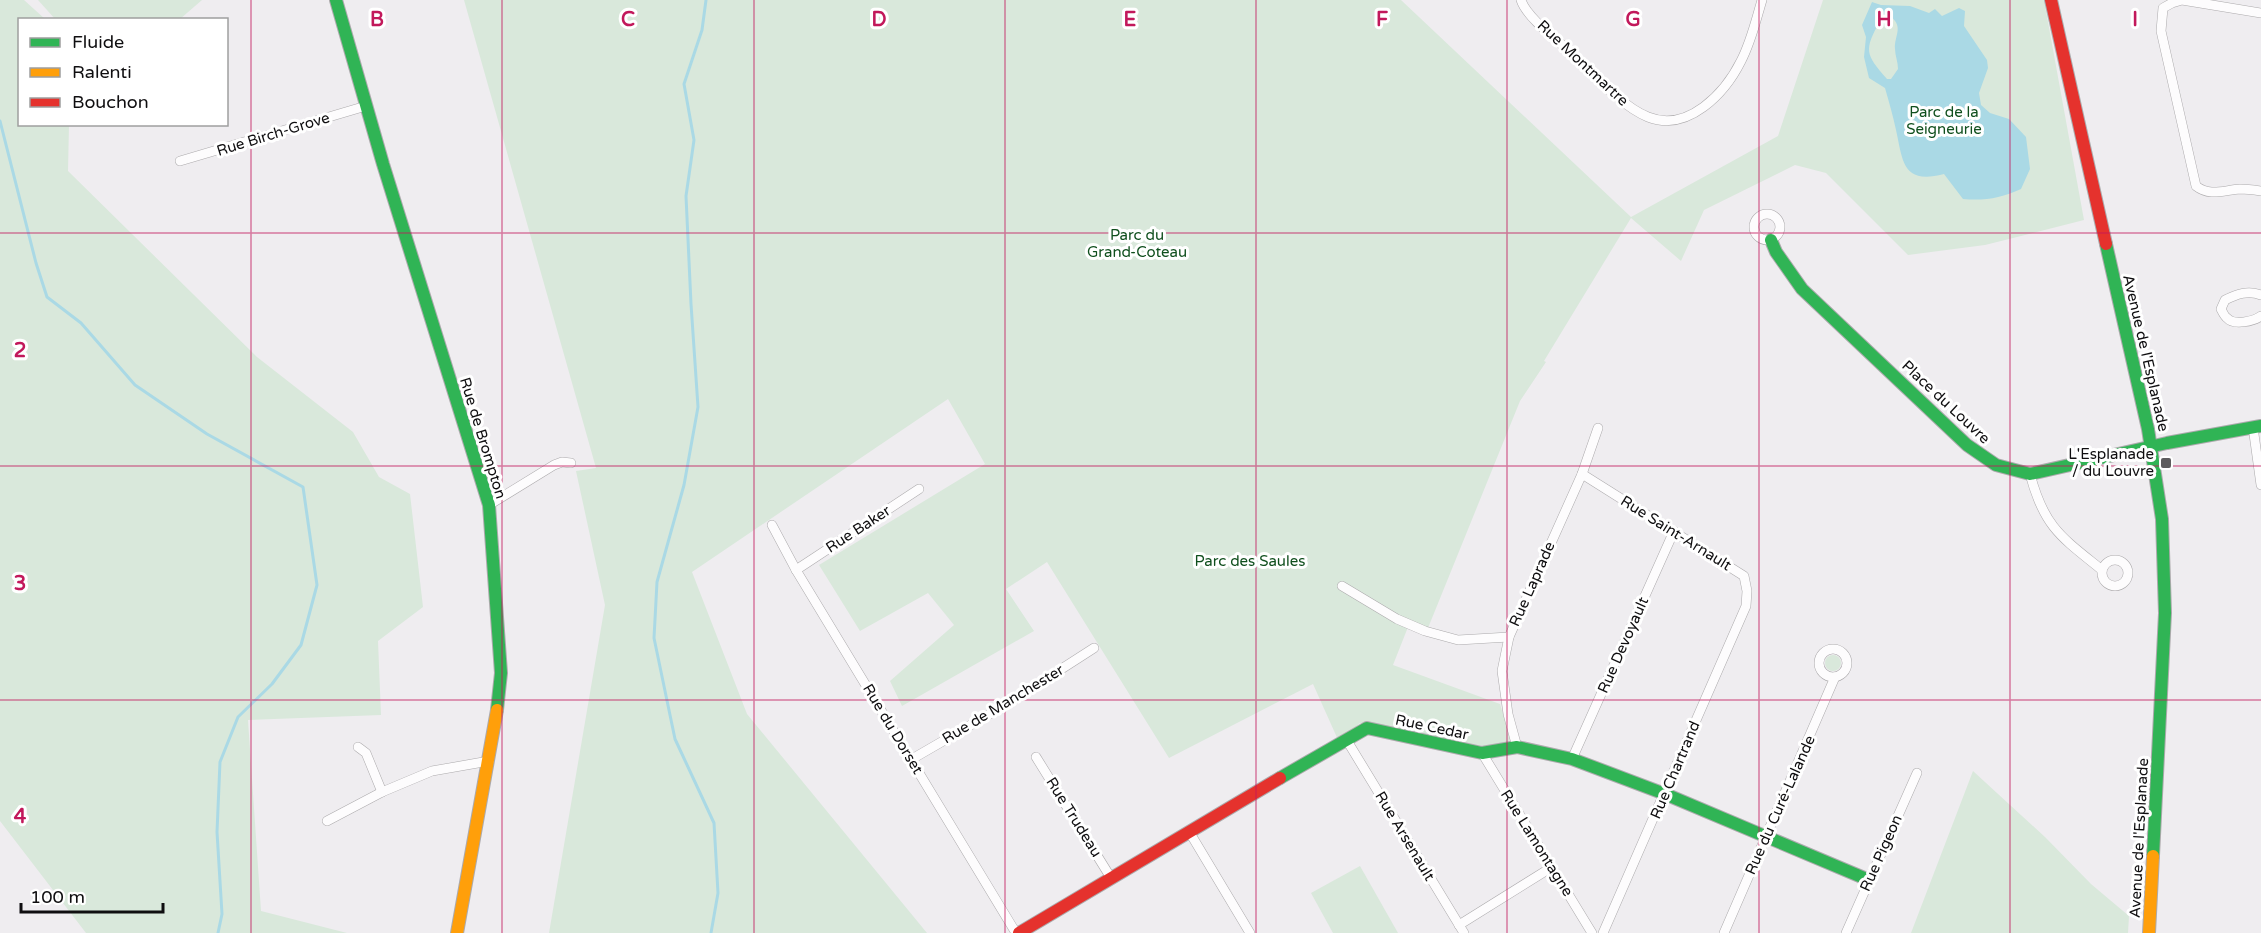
<svg xmlns="http://www.w3.org/2000/svg" width="2261" height="933" font-family="'Varela Round',sans-serif">
<style>
.green{fill:#d9e8db}
.water{fill:#aad9e5;fill-rule:evenodd}
.lines{fill:none;stroke-linecap:round;stroke-linejoin:round}
.stream{stroke:#aad9e5;stroke-width:3}
.street-casing{stroke:#acaaac;stroke-width:10}
.fast-casing{stroke:#acaaac;stroke-width:14}
.slow-casing{stroke:#acaaac;stroke-width:14}
.jam-casing{stroke:#acaaac;stroke-width:14}
.street{stroke:#fdfcfd;stroke-width:9}
.fast{stroke:#30b455;stroke-width:12}
.slow{stroke:#ff9f0a;stroke-width:12}
.jam{stroke:#e5322d;stroke-width:12}
.grid{fill:none;stroke:#c2185b;stroke-width:1.5;stroke-opacity:0.55}
.poi-dot{fill:#5d5c5e;stroke:#fff;stroke-width:2}
.labels{text-anchor:middle;dominant-baseline:central;stroke-width:6;stroke-linejoin:round;paint-order:stroke}
.street-label{font-size:15px;fill:#0f0e10;stroke:#fff}
.park-label{font-size:15px;fill:#0f4f1d;stroke:#fff}
.poi-label{font-size:15px;fill:#0f0e10;stroke:#fff;text-anchor:end}
.grid-label{font-size:20px;text-anchor:middle;font-weight:bold;fill:#c2185b;stroke:#fff;stroke-width:6;stroke-linejoin:round;paint-order:stroke}
</style>
<rect width="100%" height="100%" fill="#efedf0"/>
<g class="green">
<path d="M0,0H24L45,19L20,20V124L69,125L68,171L257,357L353,432L379,477L410,494L423,607L378,641L381,715L248,720L261,911L347,933H86L0,821Z"/>
<path d="M38,0H202L180,19L56,20Z"/>
<path d="M464,0H1401L1631,217L1778,136L1823,0H2044L2084,220L1985,245L1908,255L1826,173L1795,165L1704,210L1681,261L1631,218L1544,361L1546,362L1520,401L1428,628L1408,627L1393,665L1500,704L1513,747L1484,746L1360,723L1339,742L1313,684L1169,758L1047,562L1006,589L1034,631L902,706L890,681L954,625L928,593L860,631L819,565L985,464L948,399L692,572L747,714L927,933H549L605,605L576,471L596,468Z"/>
<circle cx="1833" cy="663" r="8"/>
<path d="M1973,771L2045,837L2091,884L2129,916L2128,933H1911Z"/>
<path d="M1360,866L1398,933H1333L1311,893Z"/>
</g>
<path class="water" d="M1872,2L1881,5L1910,6L1929,13L1935,9L1942,16L1959,8L1965,11L1964,26L1987,60L1988,68L1979,93L1981,105L1990,113L2009,119L2026,137L2030,169L2021,189C2001,198 1985,201 1963,199L1944,174C1902,185 1903,161 1896,130C1893,116 1889,102 1885,88L1869,78L1864,57L1866,37L1862,25ZM1891,17C1904,27 1894,36 1895,49C1895,55 1898,62 1898,69L1891,79H1887C1865,54 1864,50 1880,21Z"/>
<g class="lines">
<g class="stream">
<path d="M706,0L702,30L684,84L694,140L686,196L691,304L698,407L684,485L657,582L654,638L675,739L714,823L718,893L711,933"/>
<path d="M0,121L36,263L47,297L81,323L135,385L207,434L303,487L317,585L301,645L272,684L238,717L220,762L217,832L222,914L218,933"/>
</g>
<g class="street-casing">
<g id="street">
<path d="M1521,0C1527,19 1563,44 1578,59C1597,78 1623,107 1648,117C1688,133 1725,93 1741,61C1751,42 1756,20 1762,0"/>
<path d="M2261,13L2182,0L2172,3L2163,8L2161,31L2196,186C2210,197 2224,190 2240,189C2247,189 2254,190 2261,191"/>
<path d="M180,161L366,106"/>
<circle cx="1767" cy="227" r="13"/>
<path d="M2261,295C2248,290 2237,294 2225,300L2221,309C2222,311 2225,317 2227,318C2234,326 2254,321 2261,316"/>
<path d="M2253,427L2261,485"/>
<path d="M1582,474L1744,576L1747,591L1746,606L1603,933"/>
<path d="M2030,474C2044,527 2061,537 2102,570"/>
<path d="M489,505L554,465L562,462L571,463"/>
<path d="M772,525L796,570L1016,933"/>
<circle cx="2115" cy="573" r="13"/>
<path d="M796,570L919,489"/>
<path d="M1342,586L1397,619L1425,631L1458,640L1509,637"/>
<circle cx="1833" cy="663" r="14"/>
<path d="M1346,739L1464,933"/>
<path d="M358,747L366,753L382,792"/>
<path d="M1517,747L1508,714L1502,671L1509,637L1582,474L1598,428"/>
<path d="M1482,753L1592,933"/>
<path d="M1036,757L1111,878"/>
<path d="M912,759L1007,704L1094,648"/>
<path d="M1572,759L1674,531"/>
<path d="M327,821L382,792L432,771L489,761"/>
<path d="M1190,833L1250,933"/>
<path d="M1459,925L1552,867"/>
<path d="M1724,933L1835,677"/>
<path d="M1846,933L1917,773"/>
</g>
</g>
<g class="fast-casing">
<g id="fast">
<path d="M336,0L383,164L489,505L501,673L497,710"/>
<path d="M1771,240L1776,252L1802,289L1967,445L1996,465L2030,474L2167,443L2261,426"/>
<path d="M2106,244L2148,429L2162,519L2165,613L2153,856"/>
<path d="M1280,778L1367,728L1482,753L1517,747L1572,759L1665,794L1869,880"/>
</g>
</g>
<g class="slow-casing">
<g id="slow">
<path d="M457,933L497,710"/>
<path d="M2149,933L2153,856"/>
</g>
</g>
<g class="jam-casing">
<g id="jam">
<path d="M2051,0L2106,244"/>
<path d="M1019,933L1280,778"/>
</g>
</g>
<use href="#street" class="street"/>
<use href="#fast" class="fast"/>
<use href="#slow" class="slow"/>
<use href="#jam" class="jam"/>
</g>
<path class="grid" d="M251,0V933M502,0V933M754,0V933M1005,0V933M1256,0V933M1507,0V933M1759,0V933M2010,0V933M0,233H2261M0,466H2261M0,700H2261"/>
<rect class="poi-dot" x="2160" y="457" width="12" height="12" rx="3"/>
<g class="labels">
<g class="street-label">
<text transform="translate(1583 63) rotate(43)">Rue Montmartre</text>
<text transform="translate(273 134) rotate(-17)">Rue Birch-Grove</text>
<text transform="translate(2146 353) rotate(77)">Avenue de l'Esplanade</text>
<text transform="translate(1946 402) rotate(43)">Place du Louvre</text>
<text transform="translate(483 438) rotate(73)">Rue de Brompton</text>
<text transform="translate(858 529) rotate(-33)">Rue Baker</text>
<text transform="translate(1676 533) rotate(32)">Rue Saint-Arnault</text>
<text transform="translate(1532 584) rotate(-66)">Rue Laprade</text>
<text transform="translate(1623 645) rotate(-66)">Rue Devoyault</text>
<text transform="translate(1003 704) rotate(-31)">Rue de Manchester</text>
<text transform="translate(1432 727) rotate(12)">Rue Cedar</text>
<text transform="translate(893 729) rotate(59)">Rue du Dorset</text>
<text transform="translate(1675 770) rotate(-67)">Rue Chartrand</text>
<text transform="translate(1780 805) rotate(-66)">Rue du Curé-Lalande</text>
<text transform="translate(1074 817) rotate(58)">Rue Trudeau</text>
<text transform="translate(1405 836) rotate(59)">Rue Arsenault</text>
<text transform="translate(2139 838) rotate(-87)">Avenue de l'Esplanade</text>
<text transform="translate(1537 843) rotate(58)">Rue Lamontagne</text>
<text transform="translate(1881 853) rotate(-66)">Rue Pigeon</text>
</g>
<g class="park-label">
<text x="1944" y="112">Parc de la<tspan x="1944" dy="17">Seigneurie</tspan></text>
<text x="1137" y="235">Parc du<tspan x="1137" dy="17">Grand-Coteau</tspan></text>
<text x="1250" y="561">Parc des Saules</text>
</g>
<g class="poi-label">
<text x="2154" y="454">L'Esplanade<tspan x="2154" dy="17">/ du Louvre</tspan></text>
</g>
</g>
<g class="grid-label">
<text x="377" y="26">B</text>
<text x="628" y="26">C</text>
<text x="879" y="26">D</text>
<text x="1130" y="26">E</text>
<text x="1382" y="26">F</text>
<text x="1633" y="26">G</text>
<text x="1884" y="26">H</text>
<text x="2135" y="26">I</text>
<text x="20" y="357">2</text>
<text x="20" y="590">3</text>
<text x="20" y="823">4</text>
</g>
<rect x="18" y="18" width="210" height="108" fill="#ffffff" stroke="#9f9f9f" stroke-width="1.5"/>
<rect x="30" y="38" width="30" height="9" fill="#30b455" stroke="#9f9f9f" stroke-width="1.5"/>
<text x="72" y="48" font-size="18" fill="#0f0e10">Fluide</text>
<rect x="30" y="68" width="30" height="9" fill="#ff9f0a" stroke="#9f9f9f" stroke-width="1.5"/>
<text x="72" y="78" font-size="18" fill="#0f0e10">Ralenti</text>
<rect x="30" y="98" width="30" height="9" fill="#e5322d" stroke="#9f9f9f" stroke-width="1.5"/>
<text x="72" y="108" font-size="18" fill="#0f0e10">Bouchon</text>
<path d="M21 903v9h142v-9" fill="none" stroke="#0f0e10" stroke-width="3"/>
<text x="30" y="903" font-size="18" fill="#0f0e10" stroke="#ffffff" stroke-width="4.5" paint-order="stroke">100 m</text>
</svg>
